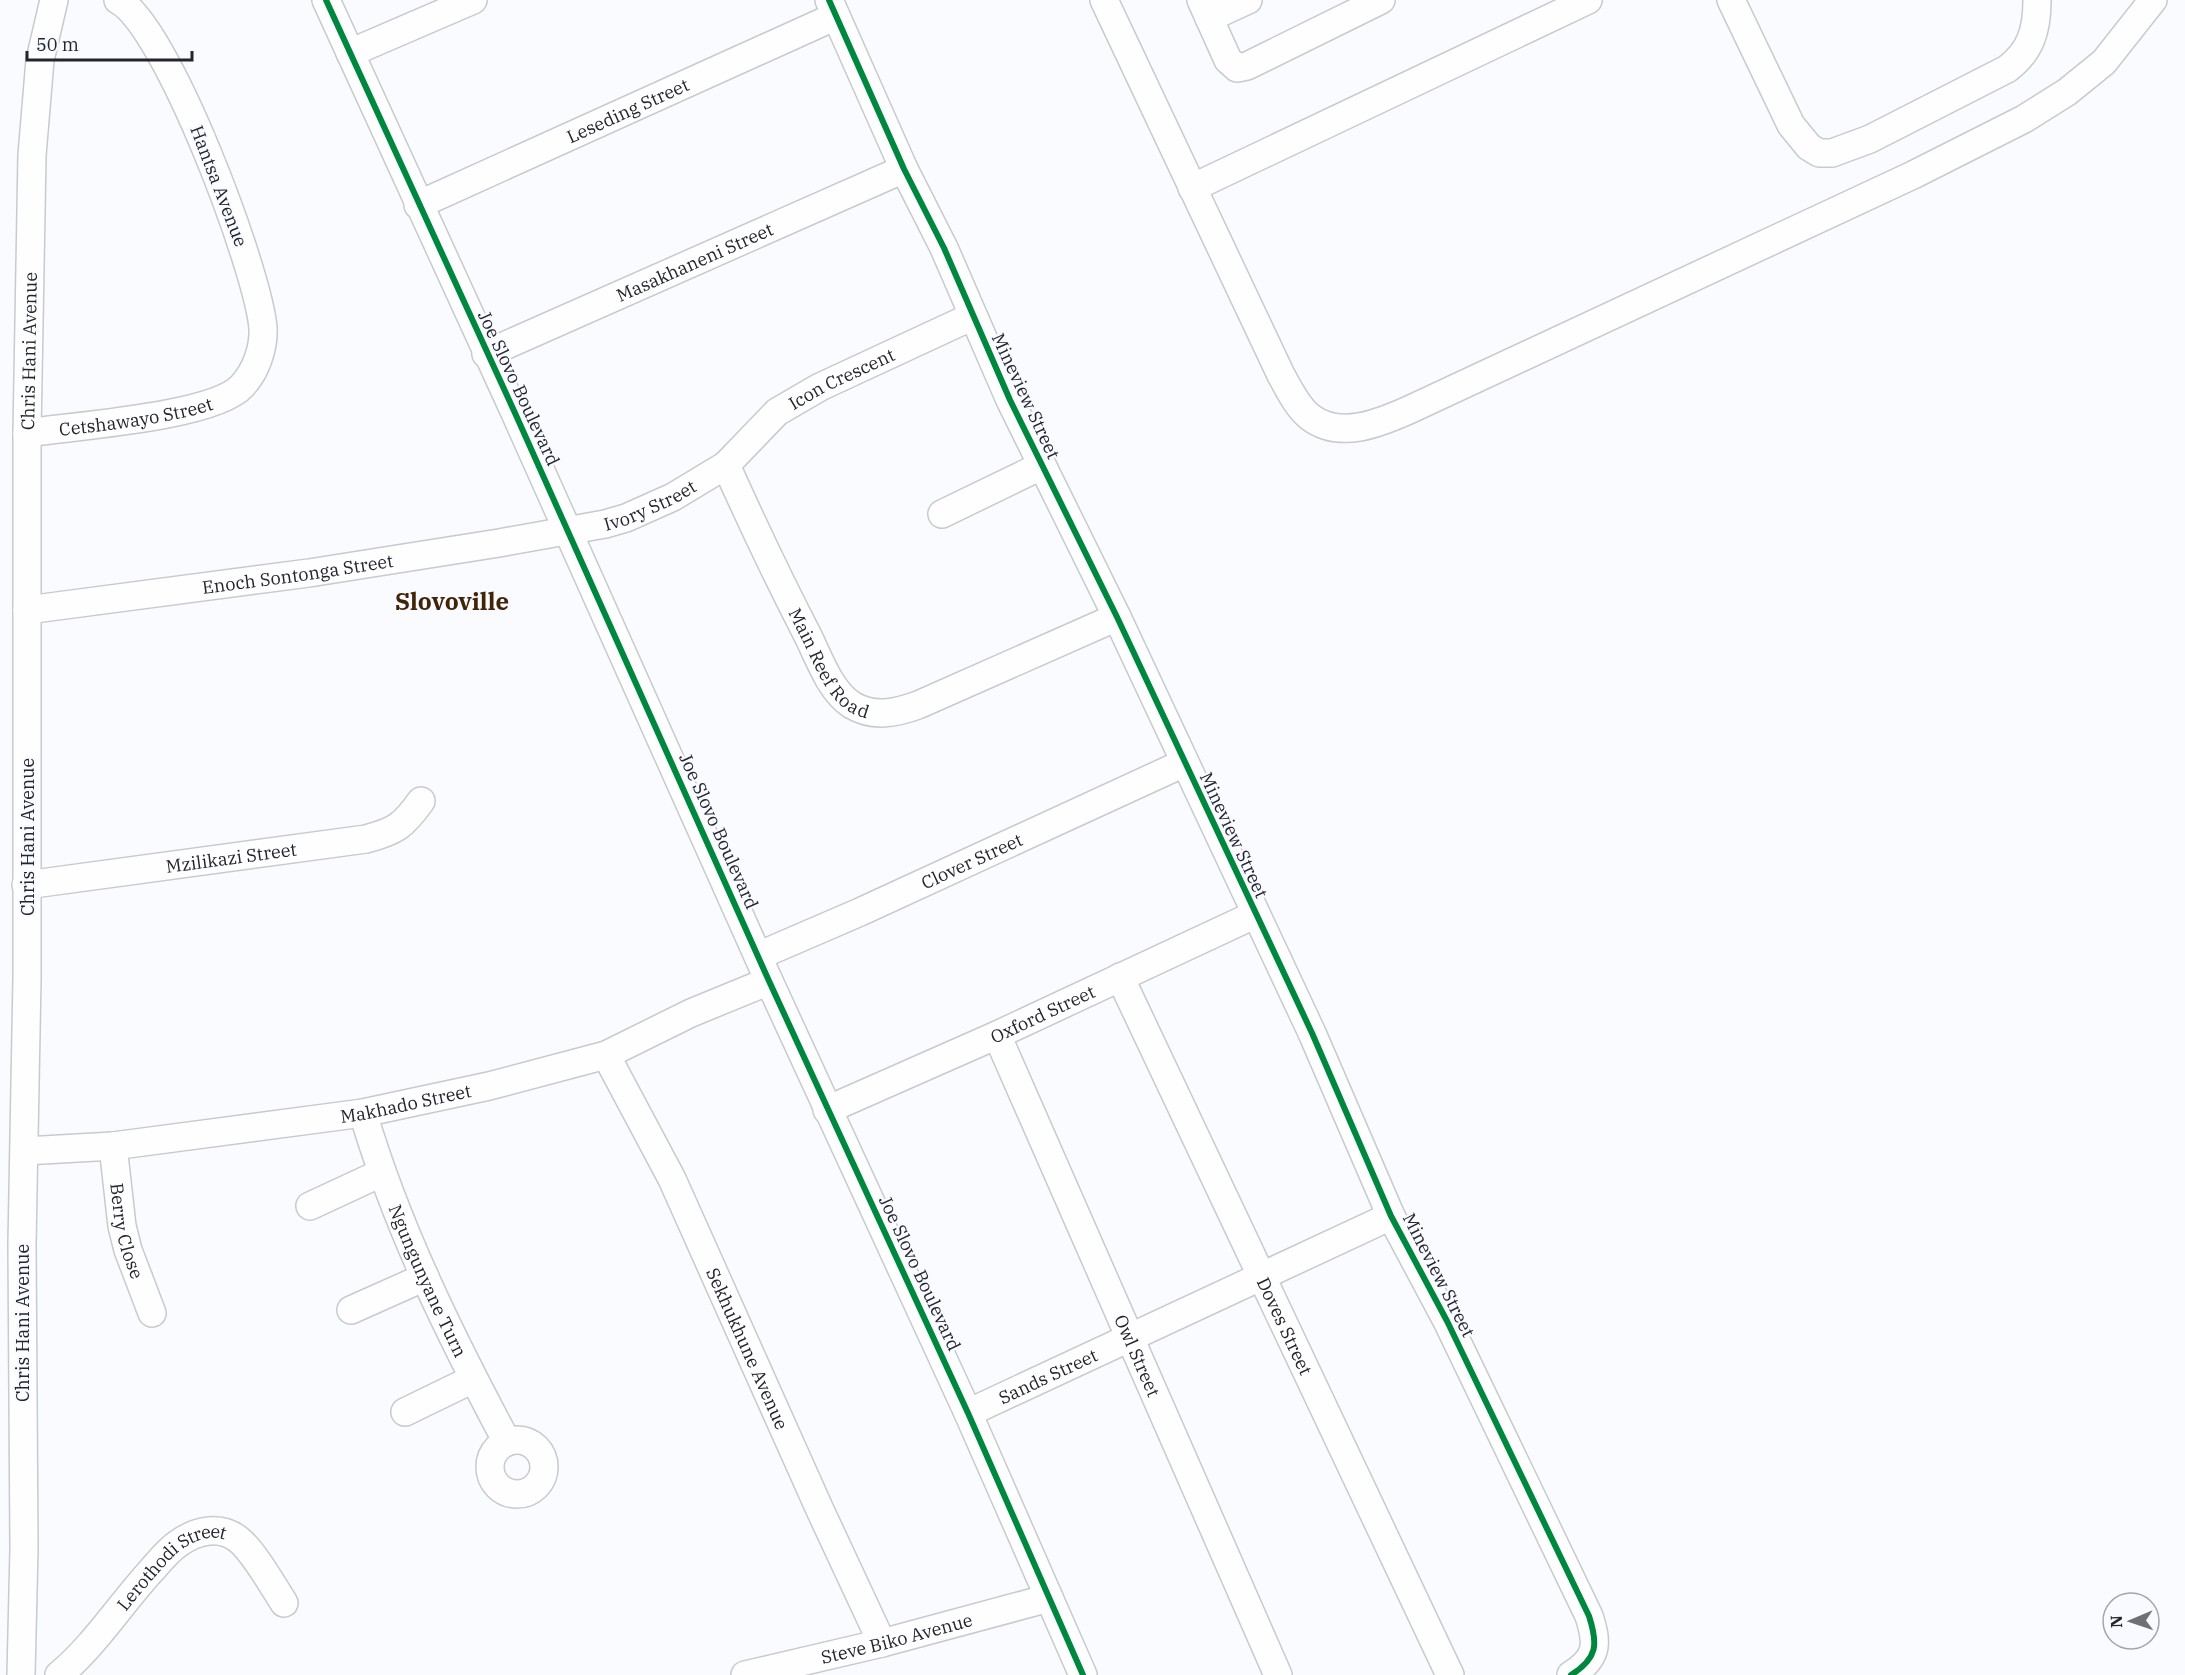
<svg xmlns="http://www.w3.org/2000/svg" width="2185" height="1675" font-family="'IBM Plex Serif',serif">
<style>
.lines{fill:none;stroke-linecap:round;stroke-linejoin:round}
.minor-casing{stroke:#c7cace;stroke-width:30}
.minor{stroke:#fefeff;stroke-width:27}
.cycleway-casing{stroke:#f9faff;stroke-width:10}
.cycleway{stroke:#00873e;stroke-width:6}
.labels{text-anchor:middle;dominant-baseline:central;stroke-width:4.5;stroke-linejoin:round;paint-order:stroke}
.street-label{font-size:18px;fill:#22252d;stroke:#f9faff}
.district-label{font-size:24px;font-weight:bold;fill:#412407;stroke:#f9faff}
</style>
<rect width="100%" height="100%" fill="#fafbfe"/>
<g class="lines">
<g class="minor-casing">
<g id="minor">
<path d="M326,0L515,413L769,981L968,1413L1083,1675"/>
<path d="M829,0L904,169L944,248L1010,400L1117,617L1312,1033L1391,1216L1447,1321L1589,1616C1598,1644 1598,1658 1571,1675"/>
<path d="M1104,0L1281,375C1289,389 1297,407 1310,417C1340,440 1380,423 1411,409L1913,175L2024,119L2067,92L2104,62L2153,0"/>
<path d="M1201,0L1228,60L1237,68L1247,66L1381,0"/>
<path d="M1731,0L1791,125L1809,147L1819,153H1832L1870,139L2007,69C2031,51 2037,30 2037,0"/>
<path d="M1209,18L1248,0"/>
<path d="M350,53L473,0"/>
<path d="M1192,188L1588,0"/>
<path id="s1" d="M418,205L836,16"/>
<path id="s2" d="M486,354L904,169"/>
<path id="s3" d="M27,433C72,426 214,417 242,386C256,371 264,348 263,328C258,269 167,26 118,0"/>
<path id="s4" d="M726,465C752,523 779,580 808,636C819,658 830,691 852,705C874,718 896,713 918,705L1117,617"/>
<path d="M942,514L1041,466"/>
<path id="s5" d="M27,610L309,573L499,543L605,524L626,518L673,497L726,465L777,412L820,387L973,316"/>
<path id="s6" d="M26,885L366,839C396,831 403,826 421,801"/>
<path id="s7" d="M758,956L860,912L1184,763"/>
<path id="s8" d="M1120,977L1450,1675"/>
<path id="s9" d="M997,1035L1278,1675"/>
<path id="s10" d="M606,1055L672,1179L820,1510L882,1643"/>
<path id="s11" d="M827,1110L997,1035L1254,915"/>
<path id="s12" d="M363,1113C397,1228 451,1337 507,1442"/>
<path id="s13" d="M113,1146L122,1226L128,1250L152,1313"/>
<path id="s14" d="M25,1151L113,1146L363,1113L489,1086L606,1055L691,1013L769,981"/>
<path d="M310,1206L381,1173"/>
<path d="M351,1310L425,1277"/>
<path d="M405,1412L473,1379"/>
<path id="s15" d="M968,1413L1391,1216"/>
<circle cx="517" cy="1467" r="27"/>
<path id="s16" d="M21,1675L24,1549L22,1244L27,978V433L32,155L40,60L54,0"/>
<path id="s17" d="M59,1675C94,1646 120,1605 150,1572C159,1562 168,1550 179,1543C197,1530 221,1525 239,1540C254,1552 273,1586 284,1603"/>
<path id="s18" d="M745,1675L882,1643L1049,1598"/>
</g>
</g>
<use href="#minor" class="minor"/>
<g class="cycleway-casing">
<g id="cycleway">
<path d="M326,0L515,413L769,981L968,1413L1083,1675"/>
<path d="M829,0L904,169L944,248L1010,400L1117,617L1312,1033L1391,1216L1447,1321L1589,1616C1598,1644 1598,1658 1571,1675"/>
</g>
</g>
<use href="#cycleway" class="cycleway"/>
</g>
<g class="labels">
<g class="street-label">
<text stroke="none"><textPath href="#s1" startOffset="230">Leseding Street</textPath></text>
<text transform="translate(219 186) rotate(69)">Hantsa Avenue</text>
<text stroke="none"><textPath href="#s2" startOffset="228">Masakhaneni Street</textPath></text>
<text stroke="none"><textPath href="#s16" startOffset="1324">Chris Hani Avenue</textPath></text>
<text stroke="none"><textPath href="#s5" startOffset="866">Icon Crescent</textPath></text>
<text transform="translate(519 388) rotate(65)">Joe Slovo Boulevard</text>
<text transform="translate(1026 396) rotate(65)">Mineview Street</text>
<text stroke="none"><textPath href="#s3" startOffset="110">Cetshawayo Street</textPath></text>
<text stroke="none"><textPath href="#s5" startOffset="633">Ivory Street</textPath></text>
<text stroke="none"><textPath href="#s5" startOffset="273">Enoch Sontonga Street</textPath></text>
<text stroke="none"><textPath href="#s4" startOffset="225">Main Reef Road</textPath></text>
<text transform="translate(719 831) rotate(66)">Joe Slovo Boulevard</text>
<text transform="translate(1234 835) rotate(65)">Mineview Street</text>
<text transform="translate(27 837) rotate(-90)">Chris Hani Avenue</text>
<text stroke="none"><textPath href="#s6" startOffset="207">Mzilikazi Street</textPath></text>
<text stroke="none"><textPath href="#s7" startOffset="234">Clover Street</textPath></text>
<text stroke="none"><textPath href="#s11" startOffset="236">Oxford Street</textPath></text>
<text stroke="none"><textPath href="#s14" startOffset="384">Makhado Street</textPath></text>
<text stroke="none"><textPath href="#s13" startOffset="86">Berry Close</textPath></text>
<text transform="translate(920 1273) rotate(65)">Joe Slovo Boulevard</text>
<text transform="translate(1439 1275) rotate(63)">Mineview Street</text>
<text stroke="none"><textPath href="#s12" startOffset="180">Ngungunyane Turn</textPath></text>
<text transform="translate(22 1323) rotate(-90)">Chris Hani Avenue</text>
<text stroke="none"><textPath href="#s8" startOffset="386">Doves Street</textPath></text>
<text stroke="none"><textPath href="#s10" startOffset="326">Sekhukhune Avenue</textPath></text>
<text stroke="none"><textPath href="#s9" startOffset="350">Owl Street</textPath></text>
<text stroke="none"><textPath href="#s15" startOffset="88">Sands Street</textPath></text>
<text stroke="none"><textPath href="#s17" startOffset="160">Lerothodi Street</textPath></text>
<text stroke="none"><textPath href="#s18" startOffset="156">Steve Biko Avenue</textPath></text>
</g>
<g class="district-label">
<text x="452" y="601">Slovoville</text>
</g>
</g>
<g transform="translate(2131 1621) rotate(268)"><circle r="28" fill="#f9faff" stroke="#a3a5ab" stroke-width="1.5"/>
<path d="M0-4.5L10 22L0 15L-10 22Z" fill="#6e7076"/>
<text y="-9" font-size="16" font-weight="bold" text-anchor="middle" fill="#22252d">N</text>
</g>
<path d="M27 51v9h165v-9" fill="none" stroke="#22252d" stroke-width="3"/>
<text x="36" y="51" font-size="18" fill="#22252d" stroke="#f9faff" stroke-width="4.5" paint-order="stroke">50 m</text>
</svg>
